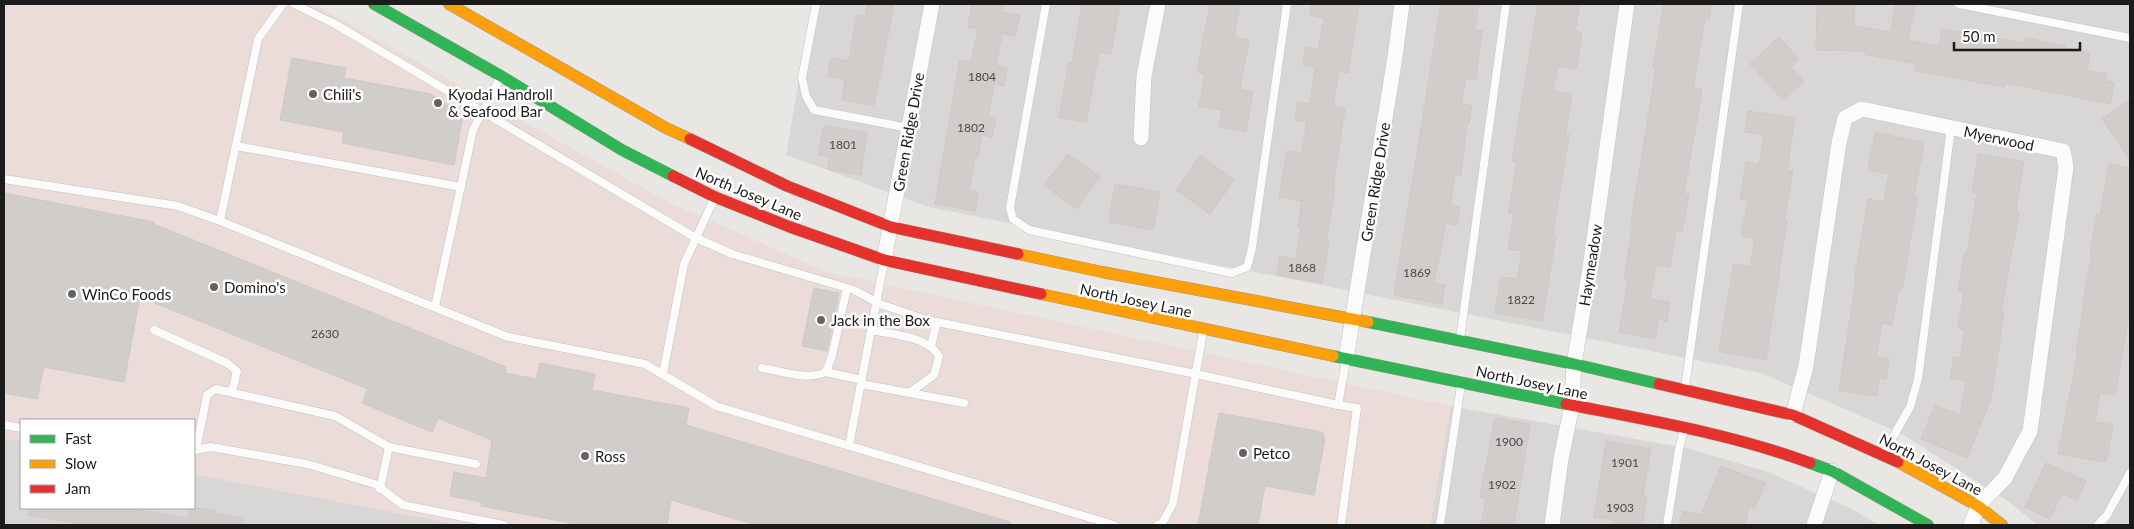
<svg xmlns="http://www.w3.org/2000/svg" width="2134" height="529" font-family="Lato,sans-serif">
<style>
.residential{fill:#d8d7d5}
.commercial{fill:#ebdbd9}
.building{fill:#d0cdcb;stroke:#ccc9c5}
.lines{fill:none;stroke-linecap:round;stroke-linejoin:round}
.lane-casing{stroke:#c2c1c0;stroke-width:9}
.street-casing{stroke:#c2c1c0;stroke-width:16}
.fast-casing{stroke:#9e9482;stroke-width:12}
.slow-casing{stroke:#9e9482;stroke-width:12}
.jam-casing{stroke:#9e9482;stroke-width:12}
.lane{stroke:#fcfbfb;stroke-width:8}
.street{stroke:#fcfbfb;stroke-width:15}
.fast{stroke:#30b455;stroke-width:11}
.slow{stroke:#ff9f0a;stroke-width:11}
.jam{stroke:#e5322d;stroke-width:11}
.poi-dot{fill:#636261;stroke:#fff;stroke-width:2}
.labels{text-anchor:middle;dominant-baseline:central;stroke-width:5;stroke-linejoin:round;paint-order:stroke}
.number-label{font-size:12px;fill:#484847}
.poi-label{font-size:15px;fill:#1b1b1b;stroke:#fff;text-anchor:start}
.street-label{font-size:15px;fill:#1b1b1b;stroke:#fff}
</style>
<rect width="100%" height="100%" fill="#e9e7e4"/>
<g class="residential">
<path d="M812,4H2130V525H2037L2009,502L1902,434L1761,373L929,207L786,155Z"/>
<path d="M1451,406L1686,448L1768,472L1852,509L1879,525H1430Z"/>
<path d="M4,438L21,441V508H194V474L461,525H4Z"/>
</g>
<path class="commercial" d="M4,4H314L670,203L827,272L1451,406L1430,525H461L194,474V420H21V441L4,438Z"/>
<g class="building">
<path d="M867,4H894L874,105L842,100L845,79L828,76L831,58L849,61L857,15L865,17Z"/>
<path d="M972,4H1004L1002,12L1020,16L1015,36L1002,33L996,66L1007,68L1004,86L994,84L988,117L996,118L992,137L982,135L978,157H975L969,190L978,192L975,211L935,204L960,60L971,62L978,29L968,27Z"/>
<path d="M1082,4H1120L1111,54L1099,52L1086,122L1059,117L1069,63H1072Z"/>
<path d="M1210,4H1240L1234,37L1249,40L1240,89L1253,92L1246,132L1219,127L1222,110L1199,106L1205,74L1197,72Z"/>
<path d="M1312,4H1359L1348,73L1339,71L1333,106L1345,108L1333,186L1335,187L1326,243H1329L1322,283L1277,275L1280,256L1296,259L1301,227H1298L1302,201L1279,197L1287,151L1302,153L1307,122L1295,120L1298,102L1310,104L1315,67L1303,65L1306,47L1318,49L1324,18L1310,15Z"/>
<path d="M1441,4H1479L1474,30L1482,31L1476,80L1466,78L1461,104L1472,106L1469,123H1467L1461,176L1455,175L1450,205L1460,207L1457,225L1446,223L1434,283L1445,285L1442,304L1394,295Z"/>
<path d="M1538,4H1580L1575,31L1582,33L1576,69L1558,66L1553,91L1572,94L1565,134H1569L1553,234L1556,235L1542,321L1495,313L1501,277L1517,279L1522,251L1508,249L1514,214L1508,213L1517,162L1512,161Z"/>
<path d="M1664,4H1711L1709,19L1705,18L1693,87L1702,89L1684,194L1689,195L1682,231L1676,230L1670,267L1656,265L1650,299L1670,302L1667,321L1658,319L1655,339L1619,332L1628,280L1624,279L1633,222H1631L1656,68H1653Z"/>
<path d="M1817,4H1855L1854,26L1890,32L1896,4H1915L1908,40L1939,46L1942,29L2025,43L2026,38L2065,46L2064,48L2090,53L2087,70L2107,74L2106,81L2114,83L2110,104L2006,83L2005,87L1915,71L1916,64L1865,54V51L1816,50Z"/>
<path d="M1779,37L1799,59L1791,67L1804,81L1783,100L1750,64Z"/>
<path d="M292,58L346,68L344,78L431,94L463,115L454,165L342,143L344,132L280,120Z"/>
<path d="M2130,99V160L2102,119Z"/>
<path d="M1748,111L1795,118L1787,170L1793,171L1784,221H1787L1766,360L1719,351L1734,264L1750,267L1755,238L1741,236L1748,201L1740,199L1746,162L1759,165L1764,134L1745,132Z"/>
<path d="M824,126L867,133L861,175L827,169L830,157L818,155Z"/>
<path d="M1875,133L1924,142L1914,197L1917,198L1902,289H1899L1892,325L1882,323L1876,357L1889,359L1886,379L1880,378L1876,396L1839,390L1856,281H1854L1868,199L1884,202L1889,174L1868,170Z"/>
<path d="M1068,154L1100,177L1076,209L1044,185Z"/>
<path d="M1978,154L2024,162L2016,211L2019,212L2001,313H2004L1991,399L1967,458L1921,439L1935,405L1960,415L1966,381L1950,378L1954,357L1960,358L1965,330L1958,328L1964,293L1958,291L1964,254H1967L1977,193L1972,192Z"/>
<path d="M1200,155L1234,180L1210,214L1176,190Z"/>
<path d="M2109,164L2130,168V310L2115,395L2100,392L2095,422L2113,425L2106,462L2058,454L2078,353L2076,352L2084,305L2083,304L2092,254H2090L2097,215H2100Z"/>
<path d="M1115,184L1160,192L1153,230L1109,222Z"/>
<path d="M4,193L154,222V224L506,367L505,373L536,379L540,363L595,374L592,390L689,408L686,425L1010,522L1009,525H756L671,500L667,525H581L481,506L482,502L450,496L454,472L486,478L492,440L438,418L432,432L362,403L368,389L140,297L124,382L44,367L37,399L4,393Z"/>
<path d="M814,288L839,293L827,351L802,346Z"/>
<path d="M1219,413L1322,432L1325,439L1314,495L1265,486L1258,525H1198Z"/>
<path d="M1495,418L1530,424L1514,525H1481L1486,498L1480,497Z"/>
<path d="M1606,441L1651,449L1643,496L1647,497L1642,525H1613L1614,520L1594,517Z"/>
<path d="M2046,463L2086,481L2077,500L2062,493L2050,519L2025,507Z"/>
<path d="M1721,466L1765,483L1755,508L1749,506L1745,525H1679L1683,511L1701,515Z"/>
<path d="M28,508H130L188,518L189,508H200L216,511L215,513L244,518L243,525H86L28,515Z"/>
</g>
<g class="lines">
<g class="lane-casing">
<g id="lane">
<path d="M283,4L258,39L220,221L508,337L645,364L716,406L1114,525"/>
<path d="M294,4L335,24L696,238L732,254L854,290L880,304L927,320L1196,374L1338,405L1346,361"/>
<path d="M816,4L802,78L806,96L814,110L909,128"/>
<path d="M1046,4L1010,208L1013,219L1029,230L1232,273L1247,267L1252,248L1287,4"/>
<path d="M1959,4L2130,38"/>
<path d="M236,146L461,187"/>
<path d="M4,179L178,206L220,221"/>
<path d="M435,307L473,130L500,78"/>
<path d="M154,330L227,363L237,371L232,392"/>
<path d="M872,330C893,335 927,336 939,356L934,375L909,393"/>
<path d="M1460,339L1506,4"/>
<path d="M931,346L937,322"/>
<path d="M762,368C782,371 807,381 826,372L832,356L847,288"/>
<path d="M826,372L862,380"/>
<path d="M663,374L684,264L714,199"/>
<path d="M861,384L964,403"/>
<path d="M1685,387L1739,4"/>
<path d="M1338,405L1357,408L1341,525"/>
<path d="M4,425L21,428"/>
<path d="M849,446L884,262"/>
<path d="M194,450L211,447L307,464L375,484L403,505L504,525"/>
<path d="M196,450L207,395L216,389L335,416L389,447L476,464"/>
<path d="M1884,453L1910,407L1918,379L1951,128"/>
<path d="M380,489L389,447"/>
<path d="M1158,525L1162,524L1173,503L1203,332"/>
<path d="M1440,525L1461,385"/>
<path d="M1667,525L1679,449L1684,430"/>
<path d="M2098,525L2107,515L2130,473"/>
</g>
</g>
<g class="street-casing">
<g id="street">
<path d="M1141,138L1144,76L1158,4"/>
<path d="M884,260L932,4"/>
<path d="M1346,359L1395,57L1402,4"/>
<path d="M1793,415L1806,366L1839,143L1845,118L1862,109L2063,151L2066,167L2030,431L2005,478L1978,506L1971,525"/>
<path d="M1552,525L1561,459L1572,405L1574,364L1590,268L1627,4"/>
<path d="M1814,525L1832,471"/>
</g>
</g>
<g class="fast-casing">
<g id="fast">
<path d="M374,4L501,76L622,150L673,176"/>
<path d="M1368,322L1574,364L1659,384"/>
<path d="M1333,356L1566,404"/>
<path d="M1810,463L1832,471L1928,525"/>
</g>
</g>
<g class="slow-casing">
<g id="slow">
<path d="M449,4L666,128L690,139"/>
<path d="M1018,254L1102,272L1368,322"/>
<path d="M1041,294L1333,356"/>
<path d="M1898,462L1978,506L2002,525"/>
</g>
</g>
<g class="jam-casing">
<g id="jam">
<path d="M690,139L787,186L891,227L1018,254"/>
<path d="M673,176L715,197L790,227L884,260L1041,294"/>
<path d="M1659,384L1793,415L1898,462"/>
<path d="M1566,404C1648,420 1732,434 1810,463"/>
</g>
</g>
<use href="#lane" class="lane"/>
<use href="#street" class="street"/>
<use href="#fast" class="fast"/>
<use href="#slow" class="slow"/>
<use href="#jam" class="jam"/>
</g>
<g class="poi-dot">
<circle cx="313" cy="94" r="5"/>
<circle cx="438" cy="103" r="5"/>
<circle cx="214" cy="287" r="5"/>
<circle cx="72" cy="294" r="5"/>
<circle cx="821" cy="320" r="5"/>
<circle cx="1243" cy="453" r="5"/>
<circle cx="585" cy="456" r="5"/>
</g>
<g class="labels">
<g class="number-label">
<text x="982" y="76">1804</text>
<text x="971" y="127">1802</text>
<text x="843" y="144">1801</text>
<text x="1302" y="267">1868</text>
<text x="1417" y="272">1869</text>
<text x="1521" y="299">1822</text>
<text x="325" y="333">2630</text>
<text x="1509" y="441">1900</text>
<text x="1625" y="462">1901</text>
<text x="1502" y="484">1902</text>
<text x="1620" y="507">1903</text>
</g>
<g class="poi-label">
<text x="323" y="94">Chili's</text>
<text x="448" y="94">Kyodai Handroll<tspan x="448" dy="17">&amp; Seafood Bar</tspan></text>
<text x="224" y="287">Domino's</text>
<text x="82" y="294">WinCo Foods</text>
<text x="831" y="320">Jack in the Box</text>
<text x="1253" y="453">Petco</text>
<text x="595" y="456">Ross</text>
</g>
<g class="street-label">
<text transform="translate(908 132) rotate(-80)">Green Ridge Drive</text>
<text transform="translate(1999 138) rotate(12)">Myerwood</text>
<text transform="translate(1375 182) rotate(-81)">Green Ridge Drive</text>
<text transform="translate(749 193) rotate(23)">North Josey Lane</text>
<text transform="translate(1590 265) rotate(-81)">Haymeadow</text>
<text transform="translate(1136 300) rotate(12)">North Josey Lane</text>
<text transform="translate(1532 382) rotate(12)">North Josey Lane</text>
<text transform="translate(1931 464) rotate(28)">North Josey Lane</text>
</g>
</g>
<rect width="2134" height="529" fill="none" stroke="#1b1b1b" stroke-width="10"/>
<rect x="20" y="419" width="175" height="90" fill="#ffffff" stroke="#a4a4a4"/>
<rect x="30" y="435" width="25" height="8" fill="#30b455" stroke="#a4a4a4"/>
<text x="65" y="444" font-size="15" fill="#1b1b1b">Fast</text>
<rect x="30" y="460" width="25" height="8" fill="#ff9f0a" stroke="#a4a4a4"/>
<text x="65" y="469" font-size="15" fill="#1b1b1b">Slow</text>
<rect x="30" y="485" width="25" height="8" fill="#e5322d" stroke="#a4a4a4"/>
<text x="65" y="494" font-size="15" fill="#1b1b1b">Jam</text>
<path d="M1954 42v8h126v-8" fill="none" stroke="#1b1b1b" stroke-width="2.5"/>
<text x="1962" y="42" font-size="15" fill="#1b1b1b" stroke="#ffffff" stroke-width="4" paint-order="stroke">50 m</text>
</svg>
